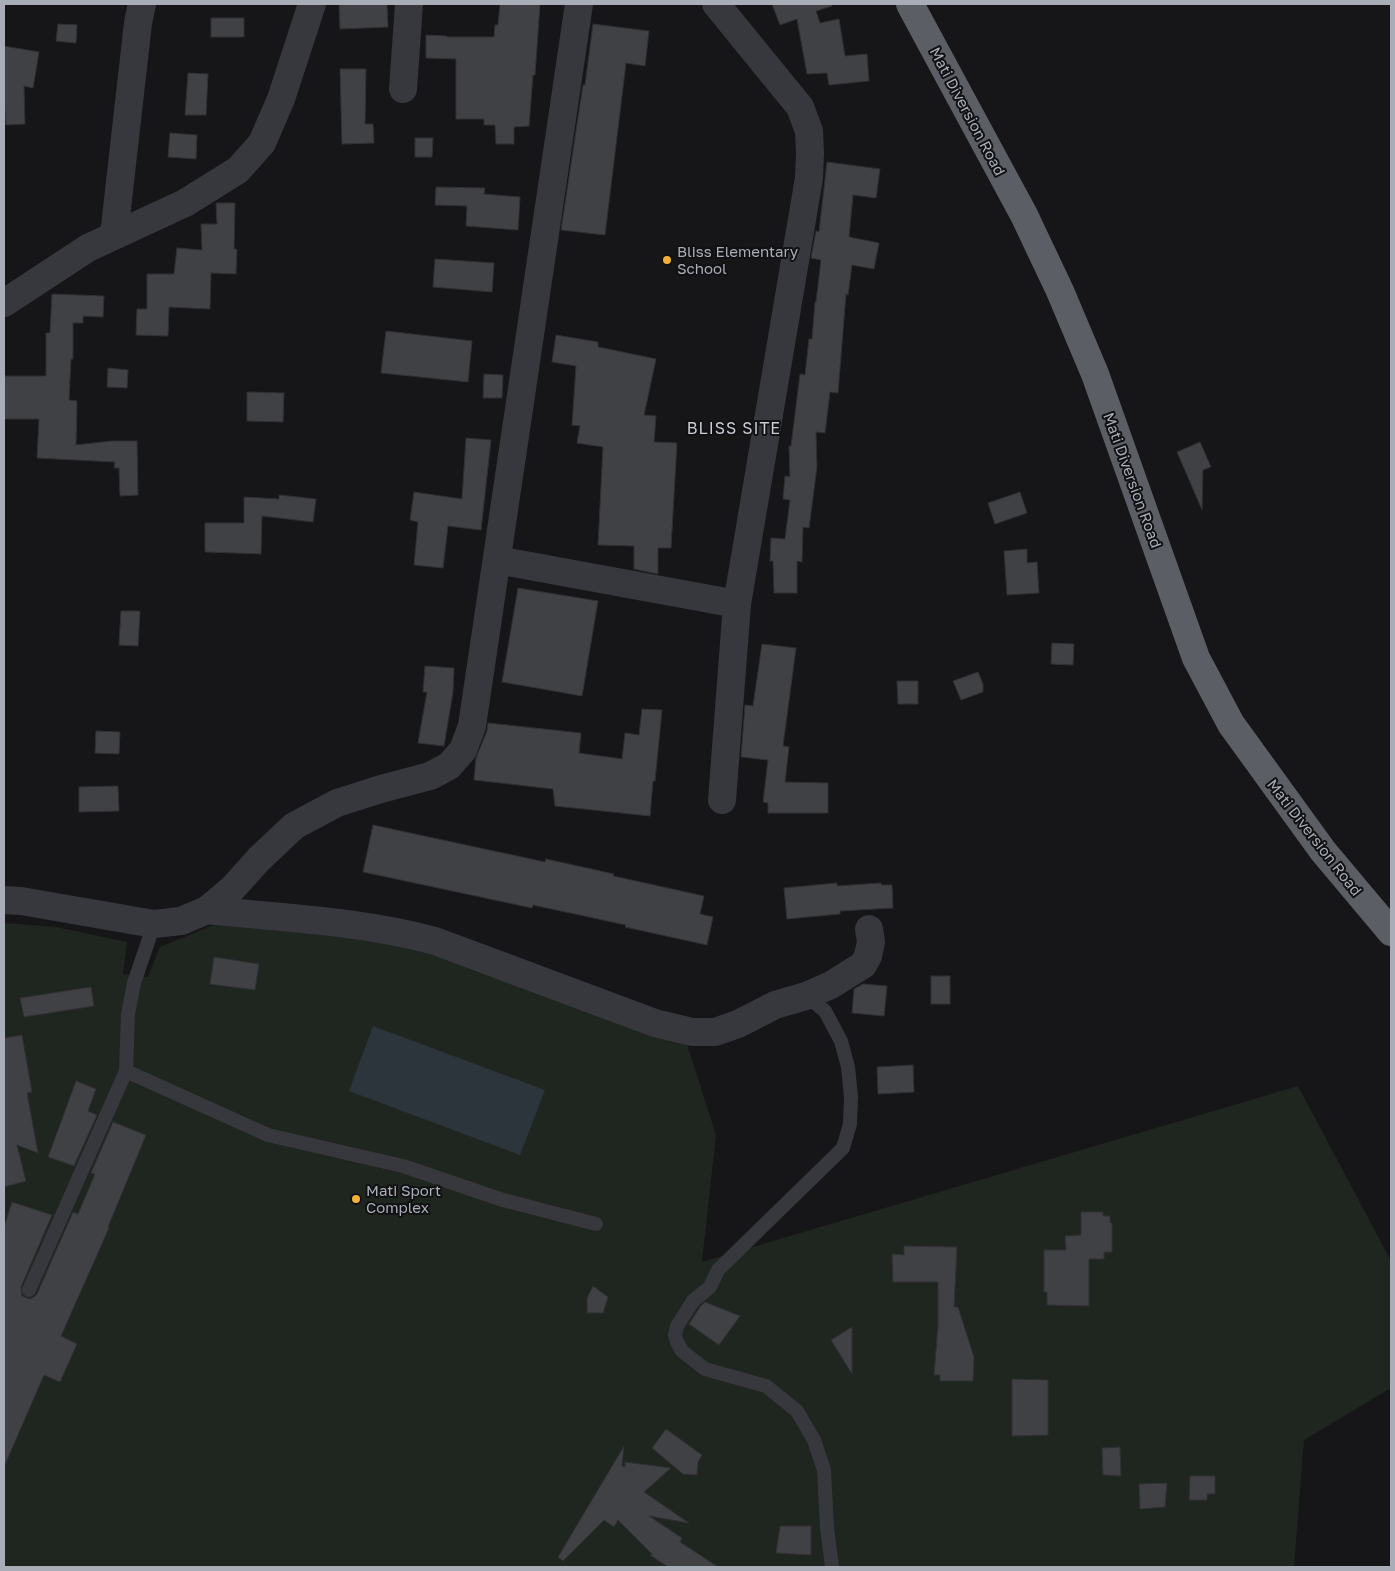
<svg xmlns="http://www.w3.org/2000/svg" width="1395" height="1571" font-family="'Golos Text',sans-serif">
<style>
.green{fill:#1e261f}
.water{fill:#2c353c}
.building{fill:#404145;stroke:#303034}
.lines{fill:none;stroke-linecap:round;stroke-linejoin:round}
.service{stroke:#37383d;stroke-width:14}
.minor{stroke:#37383d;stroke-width:28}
.tertiary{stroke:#37383d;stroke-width:28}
.trunk{stroke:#5b5e65;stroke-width:28}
.poi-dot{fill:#f2b134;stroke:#111113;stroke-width:2}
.labels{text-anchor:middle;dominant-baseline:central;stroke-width:4;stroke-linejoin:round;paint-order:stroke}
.street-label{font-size:15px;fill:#a8adb8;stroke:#111113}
.poi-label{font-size:15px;fill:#a8adb8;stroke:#111113;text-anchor:start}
.neighbourhood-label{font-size:16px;letter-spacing:1px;fill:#c9ccd4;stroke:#111113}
</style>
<rect width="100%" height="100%" fill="#161618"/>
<path class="green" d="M221,922L399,943L685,1038L716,1135L702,1262L1298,1086L1391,1261V1388L1304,1440L1294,1567H4V923L56,927L127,942L123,974L148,977L160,947Z"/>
<path class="water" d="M373,1026L545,1090L520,1155L349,1091Z"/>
<g class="building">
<path d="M339,4H387L388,27L340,29Z"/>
<path d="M500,4H540L535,75H533L529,126L514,127V144H496L495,125H484V119H456V59L426,58V35L447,36V37H494L495,25H498Z"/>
<path d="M772,4H831L832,6L816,11L820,23L839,19L845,56L867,54L869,81L829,85L827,73L807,74L797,19L780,25Z"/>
<rect x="211" y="18" width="33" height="19"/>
<path d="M58,24L77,25L76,43L56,41Z"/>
<path d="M593,24L649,31L645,66L626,63L605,235L561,230L583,85H585Z"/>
<path d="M4,46L39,52L33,88L24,86L25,124L6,125L4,99Z"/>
<path d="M340,69H366L365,124H373L374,143L342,144Z"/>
<path d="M188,73L208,74L206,115H185Z"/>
<path d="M170,133L197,135L196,159L168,157Z"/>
<path d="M415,138H433L432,157H415Z"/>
<path d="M827,162L880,169L876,198L853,195L849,237L879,243L874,269L852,265L848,295L846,294L838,393L830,392L825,433L816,432L817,467L809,528L803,527L802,562L797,561V593H774L773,561H770L771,538L785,539L790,500L783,499L785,476L790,477L789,446H791L800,374L805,375L809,339H812L815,302H816L821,260L811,258L816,231L819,232Z"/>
<path d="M436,187L485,188L484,194L520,197L518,230L466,226L467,206L435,205Z"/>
<path d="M216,203H235L234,249H237L236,274L211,273L210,309L169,307L168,336L136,335L137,309H147V274H174L177,248L202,250L201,224H217Z"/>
<path d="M435,259L494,263L492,292L433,287Z"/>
<path d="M52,294L104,296L103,317L83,316V323H73V359H71L69,400L77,401L76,445L112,441H137L138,495L120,496L119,468H114L115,462L37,458L39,419H4V376H46V333H50Z"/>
<path d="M386,331L472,341L468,382L381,373Z"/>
<path d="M556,335L598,342V347L656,359L644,415L656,416L654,442L677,443L671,548H658V574L634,569V546L598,545L603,447L577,443L580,426L572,425L576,366L552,362Z"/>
<path d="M108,368L128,370L127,388L107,387Z"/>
<path d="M484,374L503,375L502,398H483Z"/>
<path d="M247,392L284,393L283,422L247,421Z"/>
<path d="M466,438L491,440L481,530L448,526L443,568L414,565L418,522L410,520L414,492L462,499Z"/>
<path d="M1200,442L1211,467L1203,470L1202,510L1177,452Z"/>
<path d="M1020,492L1027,513L995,524L988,503Z"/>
<path d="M279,495L316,499L313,522L262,516L261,554L205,552V523H244V497L279,499Z"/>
<path d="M1027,549V563L1037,562L1039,593L1007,595L1004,551Z"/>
<path d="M518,588L598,601L582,696L502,682Z"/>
<path d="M121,611H140L138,646L119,645Z"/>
<path d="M1052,643L1074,644L1073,665L1051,664Z"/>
<path d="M762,644L796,648L783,746L789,747L785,782L828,783V813H768V803L763,802L768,760L741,757L745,705L753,706Z"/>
<path d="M425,666L454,668L453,692L444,746L418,743L427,692H423Z"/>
<path d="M978,672L983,684V692L961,700L953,681Z"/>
<path d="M897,681H918V704H898Z"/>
<path d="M642,709L662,710L655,781H653L650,816L555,806L553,789L474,780L476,758L487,731L488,723L581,733L579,753L622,759L625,733L639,735Z"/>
<path d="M96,731L120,732L119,754L95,753Z"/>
<path d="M118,786L119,811L79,812V787Z"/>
<path d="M373,825L545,862L546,859L614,874L613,876L704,896L700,914L713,917L707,945L625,927L626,925L533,905L532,908L363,872Z"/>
<path d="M837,883V886L881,883V885H892L893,908L840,911V914L787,919L784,888Z"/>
<path d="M214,957L259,964L255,990L210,984Z"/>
<rect x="931" y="976" width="19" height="28"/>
<path d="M863,984L887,986L884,1016L852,1013L854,989Z"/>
<path d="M91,987L94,1006L24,1017L20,998Z"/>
<path d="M22,1035L32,1092L27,1093L38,1153L17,1145L26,1181L4,1187V1038Z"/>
<path d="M913,1065L914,1092L878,1094L877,1067Z"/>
<path d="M76,1081L96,1089L88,1111L97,1115L74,1166L48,1157Z"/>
<path d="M113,1122L146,1135L108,1227L109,1228L61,1336L77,1344L60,1382L44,1375L4,1467V1227L12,1202L52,1215L21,1287L22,1296L29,1299L34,1297L37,1294L73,1212L78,1214L95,1174L91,1173Z"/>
<path d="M1081,1212H1103V1216H1110V1223H1112V1252H1104V1259H1089V1306L1047,1305V1292H1044V1250H1066L1065,1236L1081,1235Z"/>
<path d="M904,1246L957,1247L954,1307H958L974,1357L973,1381H940V1375H934L938,1325V1282H893L892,1254L904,1255Z"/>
<path d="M593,1286L608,1297L603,1313H587V1298Z"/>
<path d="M705,1302L740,1316L719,1345L689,1324L700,1307Z"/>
<path d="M852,1327V1374L831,1340Z"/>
<path d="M1012,1379L1048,1380V1435L1012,1436Z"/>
<path d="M666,1429L702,1455L698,1462L697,1475L683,1474L652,1448Z"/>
<path d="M624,1446L622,1466L625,1467V1462L671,1468L644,1492L689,1523L649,1516L682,1538L680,1542L718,1567H668L650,1555L652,1554L618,1520L614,1527L604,1520L563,1561L558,1557Z"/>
<path d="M1120,1447L1121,1476L1103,1475L1102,1448Z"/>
<path d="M1190,1476H1215V1494H1207V1500H1189Z"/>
<path d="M1167,1483L1165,1507L1140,1509L1139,1484Z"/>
<path d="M780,1526H811V1555L776,1553Z"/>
</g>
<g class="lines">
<g class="service">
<path d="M806,996L825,1011L841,1041L848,1067L851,1097L850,1124L843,1148L718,1270L710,1287L693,1301L677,1326L675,1335L677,1342L682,1351L705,1369L766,1386L797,1411L814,1440L824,1470L827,1528L832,1567"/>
<path d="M126,1071L268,1135L403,1166L503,1200L596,1224"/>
<path d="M29,1290L126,1071L128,1014L134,983L154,924"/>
</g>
<g class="minor">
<path d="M716,4L800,107L809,131L810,153L809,178L737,604L722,800"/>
<path d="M403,89L409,4"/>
<path d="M114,235L138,23L142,4"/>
<path d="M497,560L737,604"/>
<path d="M4,900L21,901L154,924L181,921L207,910L232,889L259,859L294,826L337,803L381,789L430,776L449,766L463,750L472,726L579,4"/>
<path d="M207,910C283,918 361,921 435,941L655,1023L692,1032H715L738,1024L775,1005L806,996L831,985L863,965L868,956L871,942L869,929"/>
</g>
<path class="tertiary" d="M4,303L88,248L185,203L238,170L262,143L281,99L312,4"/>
<path class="trunk" d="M910,4L1024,215L1060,291L1095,374L1196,658L1231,724L1323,851L1391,932"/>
</g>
<g class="poi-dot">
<circle cx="667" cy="260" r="5"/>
<circle cx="356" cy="1199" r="5"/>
</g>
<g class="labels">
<g class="street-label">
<text transform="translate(968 111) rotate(62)">Mati Diversion Road</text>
<text transform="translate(1133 480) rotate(70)">Mati Diversion Road</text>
<text transform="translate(1315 837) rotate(52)">Mati Diversion Road</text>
</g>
<g class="poi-label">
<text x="677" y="251">Bliss Elementary<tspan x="677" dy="17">School</tspan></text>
<text x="366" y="1190">Mati Sport<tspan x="366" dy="17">Complex</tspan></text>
</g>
<g class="neighbourhood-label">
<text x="734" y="428">BLISS SITE</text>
</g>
</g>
<rect width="1395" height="1571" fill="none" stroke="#a8adb8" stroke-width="10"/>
</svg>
